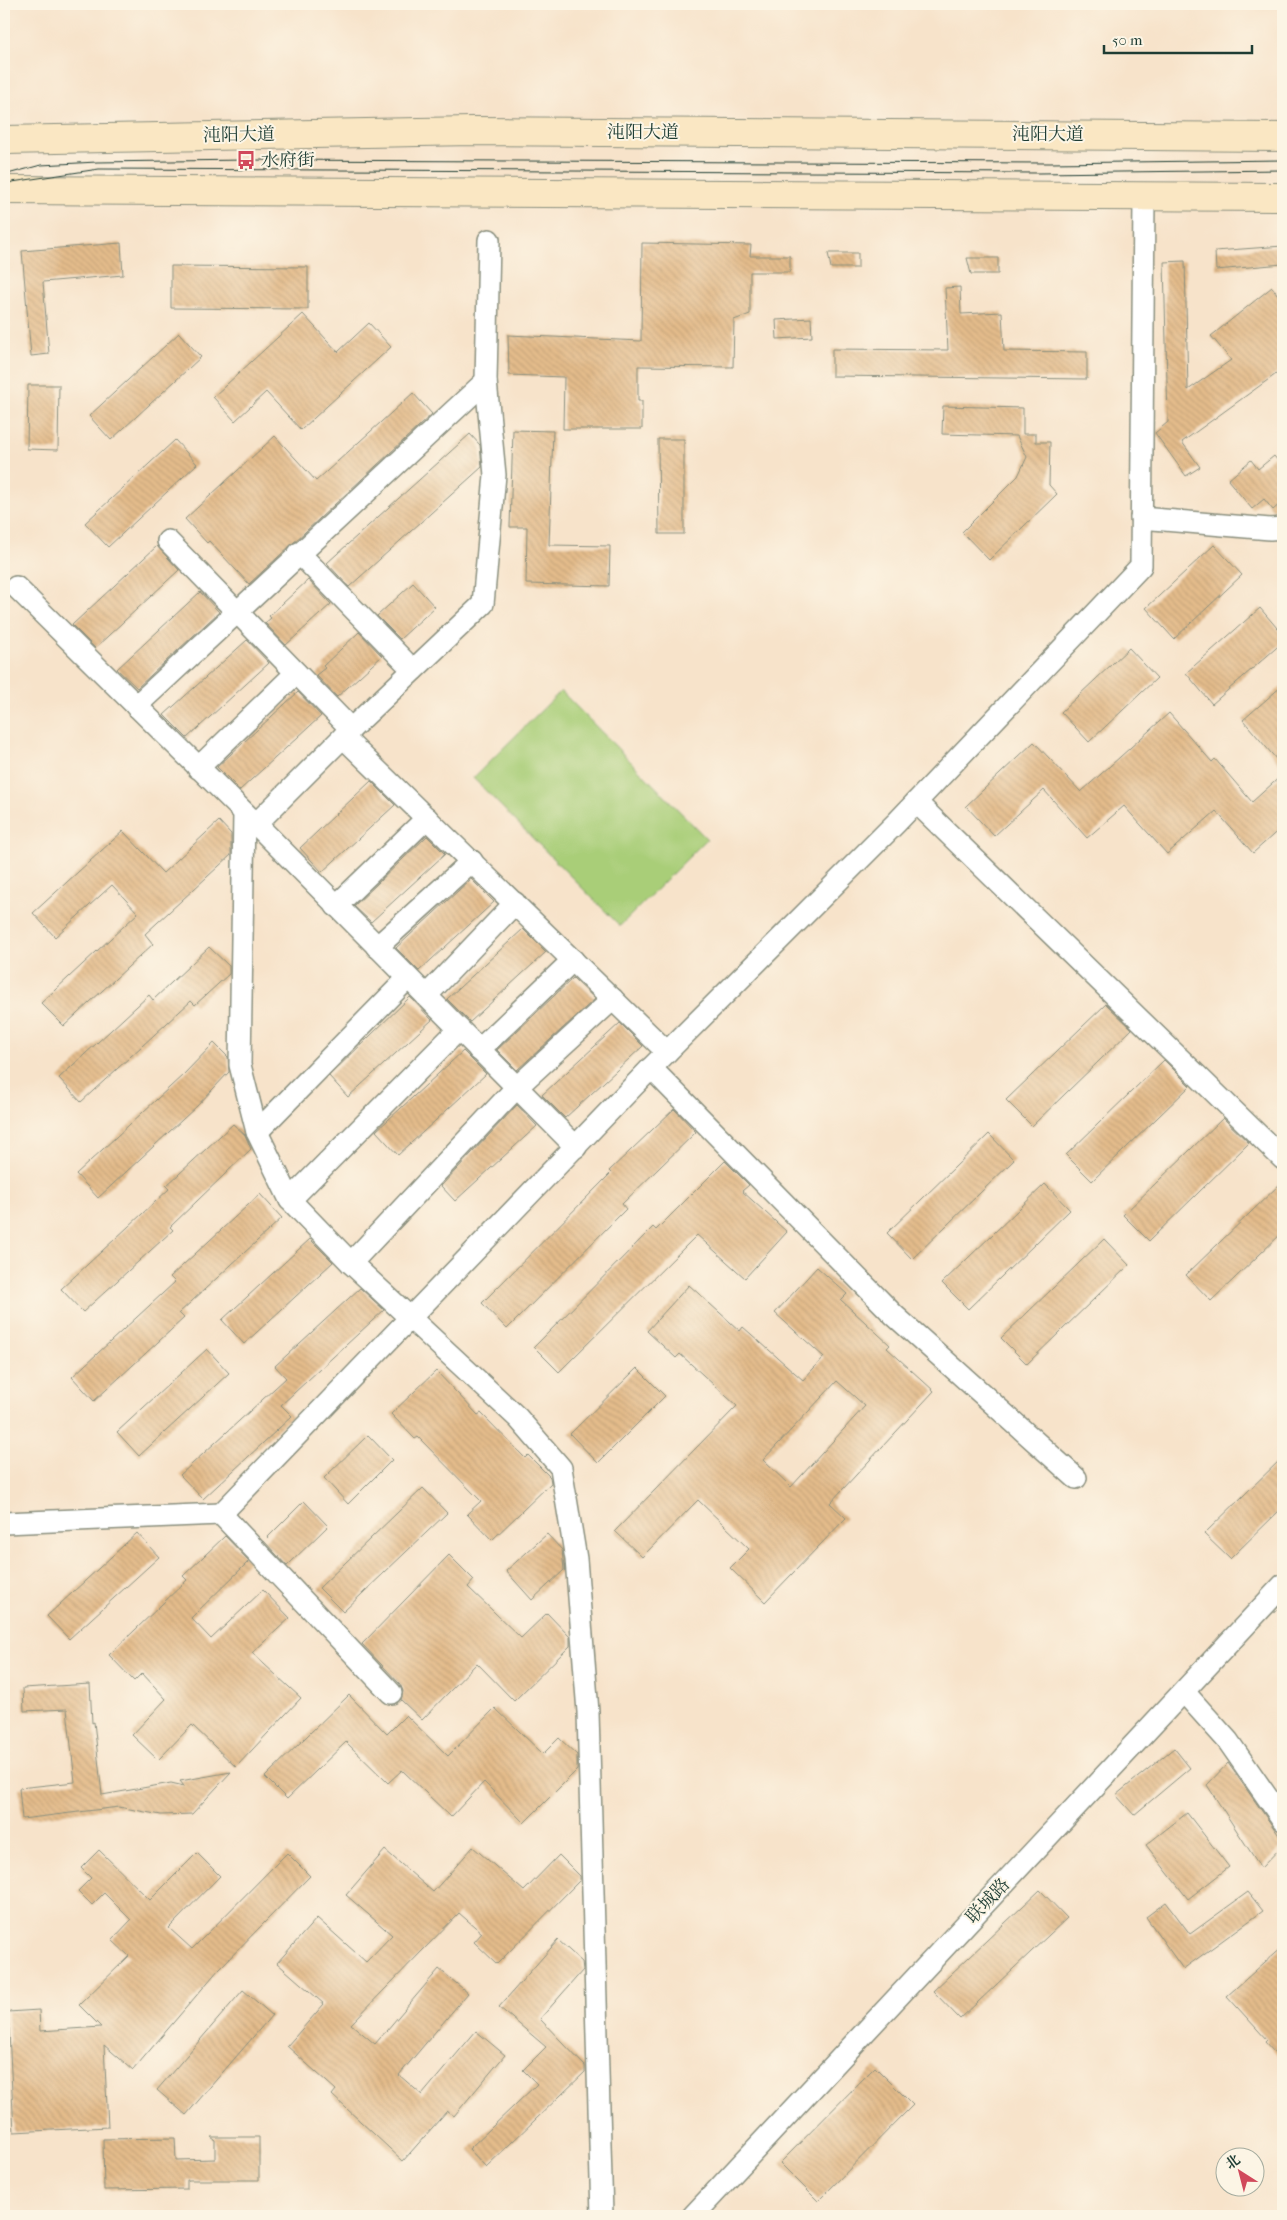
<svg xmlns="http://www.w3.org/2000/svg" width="1287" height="2220" font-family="'IM FELL French Canon','Noto Serif SC',serif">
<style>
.garden{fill:#a9ce78;stroke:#648656}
.building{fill:url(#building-back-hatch);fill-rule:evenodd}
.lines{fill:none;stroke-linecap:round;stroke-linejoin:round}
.minor-casing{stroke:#8b907f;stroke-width:24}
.secondary-casing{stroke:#8b907f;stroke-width:30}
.minor{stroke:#fff;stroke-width:21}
.secondary{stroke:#fae7c3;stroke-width:28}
.tram{stroke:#1f3d34;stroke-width:1}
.labels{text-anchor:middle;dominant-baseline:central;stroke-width:4;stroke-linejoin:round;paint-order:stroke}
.street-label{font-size:18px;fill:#1f3d34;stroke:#fcf5e5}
.poi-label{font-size:18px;fill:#1f3d34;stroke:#fcf5e5;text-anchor:start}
</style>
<defs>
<pattern id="building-back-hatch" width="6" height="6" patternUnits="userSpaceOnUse" patternTransform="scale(1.25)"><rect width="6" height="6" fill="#e4bc8b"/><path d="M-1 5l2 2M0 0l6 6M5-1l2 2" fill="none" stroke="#c3a279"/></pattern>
</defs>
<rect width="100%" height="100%" fill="#fcf5e5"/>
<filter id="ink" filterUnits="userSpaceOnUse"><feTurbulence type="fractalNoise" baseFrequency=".02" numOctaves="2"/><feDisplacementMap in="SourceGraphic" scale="10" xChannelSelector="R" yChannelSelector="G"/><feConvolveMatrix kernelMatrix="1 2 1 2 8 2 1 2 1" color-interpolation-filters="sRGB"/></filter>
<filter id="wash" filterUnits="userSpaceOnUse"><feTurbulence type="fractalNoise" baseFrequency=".0096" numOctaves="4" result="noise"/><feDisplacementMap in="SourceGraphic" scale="20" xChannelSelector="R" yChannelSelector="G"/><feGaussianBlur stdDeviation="1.12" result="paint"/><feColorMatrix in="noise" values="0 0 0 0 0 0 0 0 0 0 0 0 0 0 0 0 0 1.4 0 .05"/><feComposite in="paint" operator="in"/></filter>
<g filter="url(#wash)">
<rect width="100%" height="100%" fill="#f7e3ca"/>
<path class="garden" d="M561,691L707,839L620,926L473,778Z"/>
<g id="blocks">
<g class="building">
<path d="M121,243L123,275L43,282L49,354L31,356L22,251Z"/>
<path d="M642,243L751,245L750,256H790V272H750V314L734,320L733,367L638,366V401H642V429H563L564,377L509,375L508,335L641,341Z"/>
<path d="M1283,246V264L1216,270L1215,251Z"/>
<path d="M828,253H858V268H831Z"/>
<path d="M967,258H998V274H971Z"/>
<path d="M1185,261L1188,390L1231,360L1211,336L1272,287L1283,302V369L1182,442L1200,467L1186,476L1155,433L1168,422L1164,262Z"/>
<path d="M171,266L308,267V309L171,308Z"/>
<path d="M960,287L961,314L1002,312L1004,351L1087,352V379L832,376V349L948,350L945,288Z"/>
<path d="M303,314L338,352L369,323L391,347L301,430L266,392L235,421L213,397Z"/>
<path d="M811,318L812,337L777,339L776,320Z"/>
<path d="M179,333L201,357L111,440L89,416Z"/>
<path d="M28,385H59L58,450L27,449Z"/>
<path d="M413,393L432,414L249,584L209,541L207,543L185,519L275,436L316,481Z"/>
<path d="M943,406L1023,408V434H1036V442H1050L1049,485L1057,494L989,560L962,532L1018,476L1027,457L1017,436L942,434Z"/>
<path d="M513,430L553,431L549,545L610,546L609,586L526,584L527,527H510Z"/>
<path d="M470,434L480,445L482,467L349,587L327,563Z"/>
<path d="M658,439H684V534H659Z"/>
<path d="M175,440L197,464L108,547L85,523Z"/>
<path d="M1274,456L1283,467V501L1273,510L1264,499L1252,509L1228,480L1251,460L1258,469Z"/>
<path d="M1214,545L1242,575L1174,639L1146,608Z"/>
<path d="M157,546L179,570L95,648L72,625Z"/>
<path d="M308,580L331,604L286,645L265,623L271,618L269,616Z"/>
<path d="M413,583L435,607L400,639L377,616Z"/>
<path d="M200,592L219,612L137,688L117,669Z"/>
<path d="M1260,608L1283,635V642L1212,704L1186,673Z"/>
<path d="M359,632L382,656L337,697L316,675L325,668L323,666Z"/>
<path d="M247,640L269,663L187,738L164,715Z"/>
<path d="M1129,648L1157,678L1089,742L1061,712Z"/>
<path d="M1283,685V767L1243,720Z"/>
<path d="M298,692L321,716L240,790L217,767Z"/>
<path d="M1169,713L1212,762L1215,759L1252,802L1283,774V826L1253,853L1216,811L1167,854L1124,806L1087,838L1044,790L994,836L966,806L1034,742L1081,792Z"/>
<path d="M371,781L395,805L322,872L300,848Z"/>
<path d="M219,821L231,834V855L145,934L153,944L64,1026L41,1003L138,913L112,885L55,937L33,913L123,831L163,873Z"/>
<path d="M427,836L445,854L371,922L354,906Z"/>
<path d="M471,879L494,902L419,971L396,948Z"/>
<path d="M523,929L546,952L470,1022L447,999Z"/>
<path d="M209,947L229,966V974L195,1005L191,1001L81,1102L59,1078L149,995L153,1000Z"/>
<path d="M573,978L595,999L517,1070L497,1050Z"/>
<path d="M410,997L432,1020L348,1097L329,1076Z"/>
<path d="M1106,1004L1132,1029L1032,1126L1006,1100Z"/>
<path d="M620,1023L643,1046L565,1118L542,1095Z"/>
<path d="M214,1043L228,1057L229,1072L197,1106L98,1198L76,1174L183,1075Z"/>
<path d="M463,1051L486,1074L398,1155L376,1131Z"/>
<path d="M1164,1060L1190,1086L1092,1181L1066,1155Z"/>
<path d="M517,1105L537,1126L455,1201L441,1186Z"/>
<path d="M674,1109L696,1132L622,1204L626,1209L507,1329L482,1303L611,1173L609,1171Z"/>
<path d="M1223,1118L1249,1143L1149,1241L1123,1215Z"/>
<path d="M233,1124L245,1135L251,1149L170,1227L173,1230L83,1312L61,1289L169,1189L166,1186Z"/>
<path d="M989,1134L1014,1160L912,1259L887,1233Z"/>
<path d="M725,1161L749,1185L742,1191L787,1232L745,1278L697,1235L559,1372L534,1347L653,1227L656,1230Z"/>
<path d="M1283,1181V1232L1211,1301L1186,1275Z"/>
<path d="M1045,1184L1070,1210L968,1309L942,1283Z"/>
<path d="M260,1194L282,1218L179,1313L184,1318L94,1401L72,1377L175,1282L170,1277Z"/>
<path d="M310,1239L333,1262L244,1344L222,1320Z"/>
<path d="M1104,1239L1129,1265L1027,1364L1001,1338Z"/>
<path d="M817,1267L847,1294L841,1300L890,1345L887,1348L934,1391L830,1503L846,1518L765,1602L730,1568L749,1549L698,1500L642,1557L615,1531L737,1406L680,1354L676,1358L647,1331L689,1285L740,1331L743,1327L803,1380L824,1357L775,1313ZM837,1381L865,1406L791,1487L763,1460Z"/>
<path d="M360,1288L384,1310L281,1405L292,1416L203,1499L180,1475L286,1378L275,1366Z"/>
<path d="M207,1349L229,1373L139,1456L117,1432Z"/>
<path d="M637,1368L665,1396L598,1463L570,1434Z"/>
<path d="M436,1371L478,1415L481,1413L525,1458L528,1455L550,1477L551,1483L492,1540L467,1514L481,1501L418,1437L415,1439L391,1414Z"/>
<path d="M368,1435L392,1460L348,1504L324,1478Z"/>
<path d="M1283,1457V1507L1230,1559L1204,1534Z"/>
<path d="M423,1488L447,1513L343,1612L319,1588Z"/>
<path d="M304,1501L328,1526L287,1566L264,1541Z"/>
<path d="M137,1533L159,1557L69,1639L47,1616Z"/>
<path d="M547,1534L562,1550L564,1570L532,1600L506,1571Z"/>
<path d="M225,1536L249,1561L191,1618L211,1639L263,1590L290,1618L252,1653L301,1698L236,1767L192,1725L158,1760L132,1735L166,1699L142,1673L134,1681L109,1655L187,1580L183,1576Z"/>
<path d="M449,1555L474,1580L468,1587L521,1638L547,1613L570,1637V1646L514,1701L477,1663L422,1720L401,1700L403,1691L400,1684L362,1644Z"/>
<path d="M90,1684L92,1723L94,1722L102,1795L171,1783L184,1786L180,1781L231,1772L192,1814L161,1815L119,1807L22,1819L19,1788L75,1782L67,1709L24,1711L23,1688Z"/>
<path d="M349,1695L387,1734L406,1715L448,1756L495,1708L543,1754L559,1738L577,1755V1770L524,1823L484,1782L451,1817L402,1770L388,1783L346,1742L287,1799L265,1777Z"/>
<path d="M1174,1748L1190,1768L1134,1815L1116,1795Z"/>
<path d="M1228,1763L1283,1841V1845L1261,1868L1207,1785Z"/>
<path d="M1187,1813L1229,1867L1188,1899L1146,1845Z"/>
<path d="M473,1847L524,1891L559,1855L580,1876V1880L497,1964L474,1942L482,1933L459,1913L351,2024L375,2044L439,1969L468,1993L399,2075L422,2095L476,2031L505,2055L454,2116L447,2111L403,2161L332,2095L336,2090L287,2046L324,2004L277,1963L317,1918L366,1962L392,1935L346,1895L385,1850L433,1892Z"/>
<path d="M99,1850L150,1900L197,1853L220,1876L169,1928L192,1949L287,1853L310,1876L219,1969L133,2070L104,2045L108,2127L14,2132L8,2012L39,2010L40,2031L101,2027L79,2005L129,1956L112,1940L131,1920L104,1893L92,1905L78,1891L91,1878L81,1868Z"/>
<path d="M1040,1890L1067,1918L960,2019L933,1991Z"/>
<path d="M1248,1892L1263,1911L1183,1969L1146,1917L1166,1902L1190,1934Z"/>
<path d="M558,1940L582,1962L583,1970L540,2019L585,2066V2072L486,2167L469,2149L537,2084L523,2070L546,2047L499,2007Z"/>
<path d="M1283,1946V2062L1265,2042L1267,2040L1227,1996Z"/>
<path d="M243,1990L272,2015L186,2115L157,2090Z"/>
<path d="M875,2067L913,2105L818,2201L780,2163Z"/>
<path d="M211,2137H259V2180H187V2189L104,2190L103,2139L175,2138L176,2160L215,2159V2140Z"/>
</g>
</g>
</g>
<g filter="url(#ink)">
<use href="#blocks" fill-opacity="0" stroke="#8b907f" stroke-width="1"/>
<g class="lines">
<g class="minor-casing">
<g id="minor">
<path d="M1141,518L1270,529L1283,528"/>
<path d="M168,541L351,729"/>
<path d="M299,553L413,670"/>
<path d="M16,587L256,824L576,1147"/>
<path d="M136,706L486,381"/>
<path d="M343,737L667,1052"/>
<path d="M198,768L296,673"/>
<path d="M916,802L1283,1159"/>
<path d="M244,813L240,1065L257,1132L290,1200L351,1263L518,1418L561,1468L576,1559L588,1712L602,2216"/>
<path d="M256,824L351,729L483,604L495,475L486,381L489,240"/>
<path d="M336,906L427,818"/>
<path d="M377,947L472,861"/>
<path d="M426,996L515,903"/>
<path d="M479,1050L573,960"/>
<path d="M651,1068L894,1315L1076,1478"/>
<path d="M257,1132L408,978"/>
<path d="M290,1200L459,1029"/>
<path d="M351,1263L517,1087L613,999"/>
<path d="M221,1514L651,1068L897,822L1141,566L1144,197"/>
<path d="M4,1523L221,1514L391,1693"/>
<path d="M1184,1692L1228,1741L1283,1820"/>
<path d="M693,2216L1283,1585"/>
</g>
</g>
<g class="secondary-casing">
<g id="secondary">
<path d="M4,140L472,131L1283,137"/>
<path d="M4,190L1283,197"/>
</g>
</g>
<use href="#minor" class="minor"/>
<use href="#secondary" class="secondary"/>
<g class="tram">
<path d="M4,175L41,165L97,162L246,160L1050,163L1283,160"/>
<path d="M4,186L12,182L99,169L1039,173L1283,170"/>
</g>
</g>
</g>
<defs>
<g id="bus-bare" transform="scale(1.5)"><path d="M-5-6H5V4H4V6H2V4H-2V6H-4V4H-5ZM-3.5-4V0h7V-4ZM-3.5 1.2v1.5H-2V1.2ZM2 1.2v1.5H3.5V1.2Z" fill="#d1495b" stroke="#fcf5e5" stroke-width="2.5" paint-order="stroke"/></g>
</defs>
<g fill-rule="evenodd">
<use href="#bus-bare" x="246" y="160"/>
</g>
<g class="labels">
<g class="street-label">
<text x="643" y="132">沌阳大道</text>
<text x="1048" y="134">沌阳大道</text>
<text transform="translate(239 135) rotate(-1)">沌阳大道</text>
<text transform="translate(988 1901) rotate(-47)">联城路</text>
</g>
<g class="poi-label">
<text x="261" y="160">水府街</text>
</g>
</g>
<rect width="1287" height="2220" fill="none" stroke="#fcf5e5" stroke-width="20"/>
<g transform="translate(1240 2172) rotate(324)"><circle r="24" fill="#fcf5e5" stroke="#a4ab9e"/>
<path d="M0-4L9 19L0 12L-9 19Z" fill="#d1495b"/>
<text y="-8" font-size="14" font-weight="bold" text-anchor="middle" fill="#1f3d34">北</text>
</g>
<path d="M1104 45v8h148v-8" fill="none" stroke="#1f3d34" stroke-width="2.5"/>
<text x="1112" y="45" font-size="15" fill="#1f3d34" stroke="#fcf5e5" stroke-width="4" paint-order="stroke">50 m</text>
</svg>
